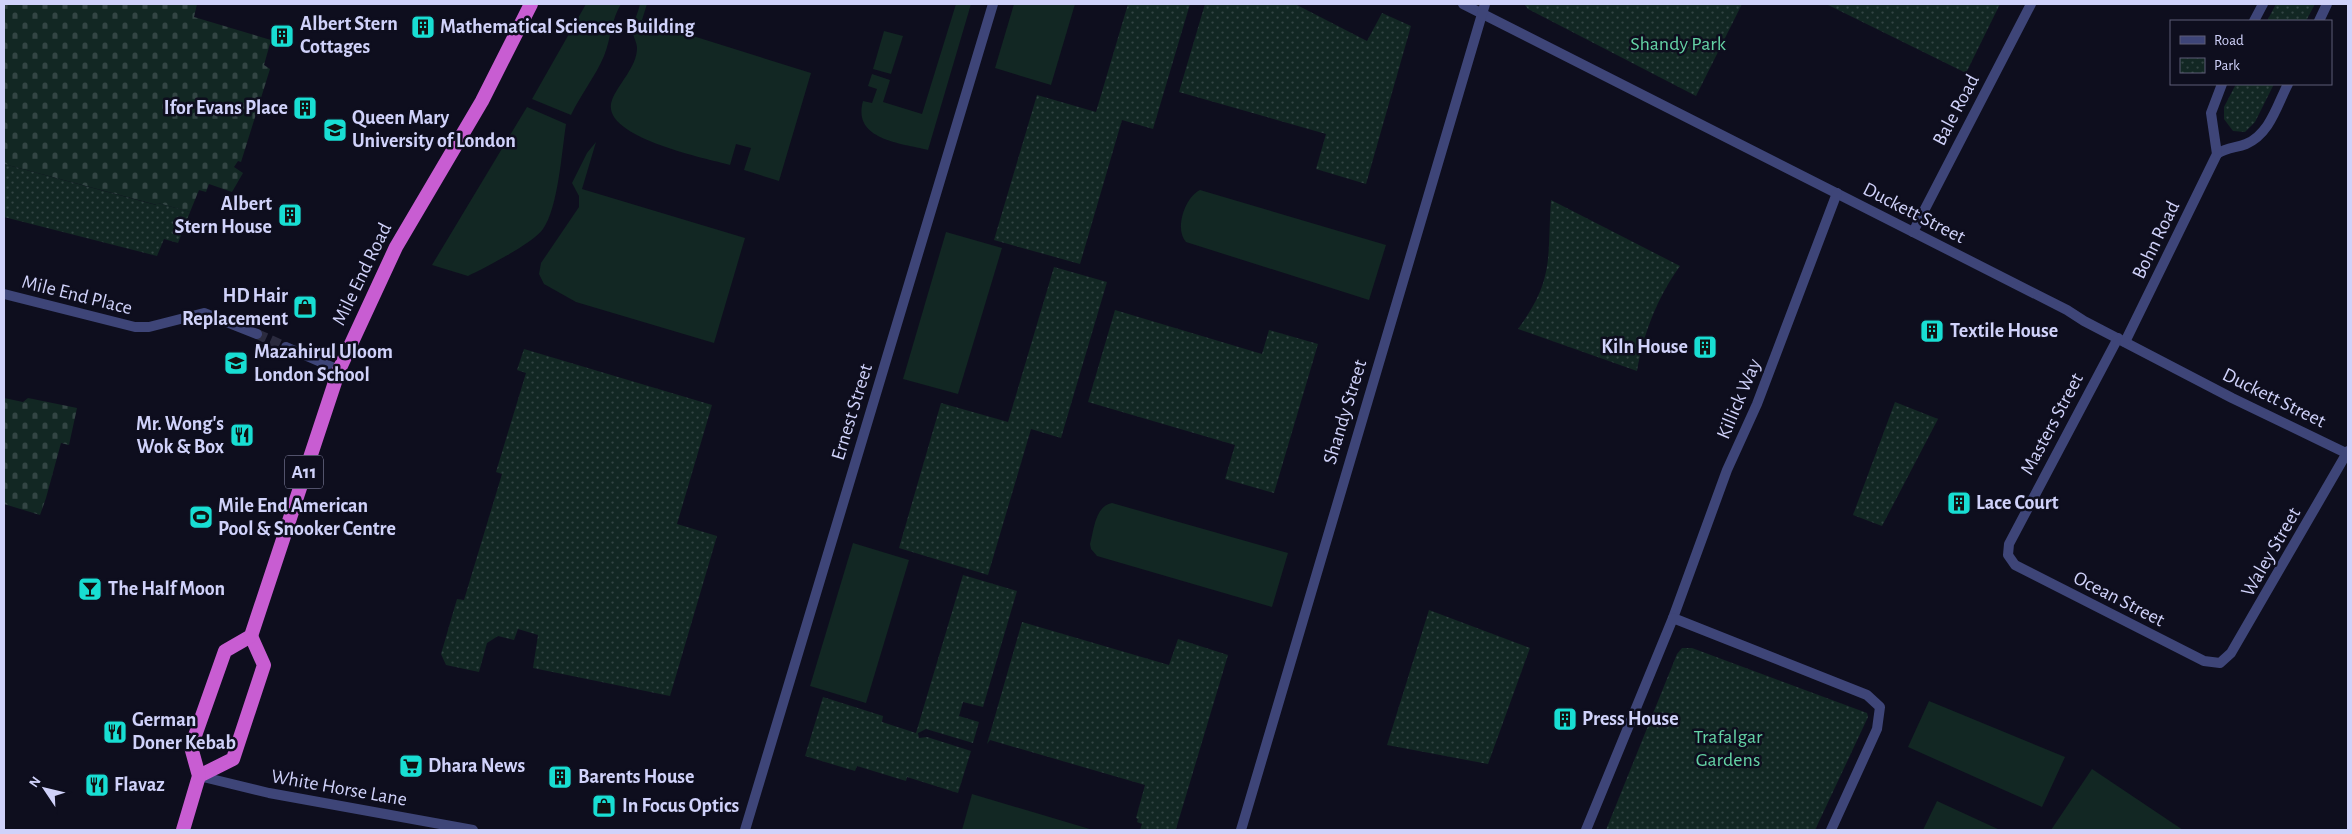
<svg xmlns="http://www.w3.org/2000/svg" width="2352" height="834" font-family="'Alegreya Sans',sans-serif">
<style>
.grass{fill:#122723}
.cemetery{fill:url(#cemetery-stones)}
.park{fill:url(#park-dots)}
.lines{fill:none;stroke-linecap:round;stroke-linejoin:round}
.minor-tunnel{stroke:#2b2b3f;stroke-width:10;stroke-dasharray:10 5;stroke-linecap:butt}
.minor{stroke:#3e4578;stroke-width:10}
.tertiary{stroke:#3e4578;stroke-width:10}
.trunk{stroke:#c85dd2;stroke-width:14}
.labels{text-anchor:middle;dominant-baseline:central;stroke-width:5;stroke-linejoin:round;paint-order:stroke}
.shield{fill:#0e0e1e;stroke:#9697b8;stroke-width:1}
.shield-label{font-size:19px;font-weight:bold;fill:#d0d2fa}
.poi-label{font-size:20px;font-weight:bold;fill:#d0d2fa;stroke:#0e0e1e;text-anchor:start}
.park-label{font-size:20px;fill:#64d2a5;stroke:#0e0e1e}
.street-label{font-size:20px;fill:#d0d2fa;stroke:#0e0e1e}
</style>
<defs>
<pattern id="cemetery-stones" width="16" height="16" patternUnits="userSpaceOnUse" patternTransform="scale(1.25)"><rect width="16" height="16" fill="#122723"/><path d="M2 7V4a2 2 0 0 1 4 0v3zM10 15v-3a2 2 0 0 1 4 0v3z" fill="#334544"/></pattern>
<pattern id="park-dots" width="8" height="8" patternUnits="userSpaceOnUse" patternTransform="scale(1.25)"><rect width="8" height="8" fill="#122723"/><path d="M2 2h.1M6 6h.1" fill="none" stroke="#334544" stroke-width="1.8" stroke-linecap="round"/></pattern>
</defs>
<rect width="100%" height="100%" fill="#0e0e1e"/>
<g class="grass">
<path d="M586,4H621C611,20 611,39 604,56C595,77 581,94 571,115L532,99Z"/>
<path d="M640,4H647L642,20L811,73L779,181L744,170L751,148L736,144L730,165C705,158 598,137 612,100C618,84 637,67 637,48C637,43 634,38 633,34C632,25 638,13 640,4Z"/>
<path d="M956,4H971L928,150C901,143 852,140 863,101L872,103L877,89L868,86L872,74L890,80L883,102L922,114Z"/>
<path d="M1014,4H1075L1051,85L995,68Z"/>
<path d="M884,31L903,36L891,74L873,69Z"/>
<path d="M527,107L566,124C562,150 558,209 543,229C532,244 486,267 468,276L432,265Z"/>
<path d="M596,142L582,189L745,238L714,343L576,302L544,284L539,274L541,263L579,207V196L572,183L587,153Z"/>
<path d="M1200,190L1386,245L1369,300L1186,242C1174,229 1185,197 1200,190Z"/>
<path d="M946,232L1002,248L958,394L903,379Z"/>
<path d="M1112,503L1288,553L1272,607L1097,556L1091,549L1090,544C1094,530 1095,506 1112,503Z"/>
<path d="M853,543L909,560L866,703L810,686Z"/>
<path d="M1929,701L2065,757L2042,807L1908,747Z"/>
<path d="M2092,769L2183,830H2051Z"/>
<path d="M972,794L1093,830H962Z"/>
<path d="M1937,801L2000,830H1923Z"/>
</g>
<g class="cemetery">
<path d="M4,4H197L194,17L271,40L264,65L270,69L241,162L238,161L234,167L243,173L232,192L209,184L206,192L199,190L190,212L158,203L157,205L4,164Z"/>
<path d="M4,398L23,402L28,398L77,408L69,445L61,443L46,498L40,515L4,504Z"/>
</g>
<g class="park">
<path d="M1128,4H1190L1153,129L1122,120L1080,264L994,240L1037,95L1096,112Z"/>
<path d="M1205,4H1295L1367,41L1382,13L1411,26L1366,184L1316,169L1326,134L1179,92Z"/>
<path d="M1524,4H1742L1696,96L1528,9Z"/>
<path d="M1826,4H2000L1966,73Z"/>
<path d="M2276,4H2315L2306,21H2267Z"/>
<path d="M2236,84H2274L2255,122L2245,132L2233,131L2224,119V107Z"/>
<path d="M4,164L156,205L158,203L190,212L178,243L164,239L157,256L4,217Z"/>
<path d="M1551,200L1680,266C1657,298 1644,332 1637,371L1518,329C1555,279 1547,257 1551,200Z"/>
<path d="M1054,267L1107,282L1061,438L1031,429L988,575L899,548L941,403L1008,422Z"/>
<path d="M1115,310L1262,354L1269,330L1318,344L1274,493L1225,479L1235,445L1088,402Z"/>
<path d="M524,349L712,405L677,524L717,536L670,696L533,668L538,635L518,629L514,640L498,636L487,643L479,672L446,665L441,654L457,599L464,600L502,474L496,472L526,373L517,370Z"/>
<path d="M1895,402L1938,419L1882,526L1853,515Z"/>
<path d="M963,575L1017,591L983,707L963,702L959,716L979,722L973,743L926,729L918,733L919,738L927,737L971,751L958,793L907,777L906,781L857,766L855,771L805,756L823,697L883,716L882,722L916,733Z"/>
<path d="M1429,610L1530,648L1488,764L1387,745Z"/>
<path d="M1022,622L1169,665L1178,639L1228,655L1176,829L1180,830H1140L1142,824L1137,822L1138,819L1136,818L1145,785L990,740L987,744Z"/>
<path d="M1682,648H1692L1867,713L1868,717L1815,830H1606L1677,654Z"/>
</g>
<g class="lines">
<path class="minor-tunnel" d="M257,334L286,347"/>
<g class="minor">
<path d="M1463,4L2067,310L2084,321L2232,398L2348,454"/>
<path d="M2254,21L2263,4"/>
<path d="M2319,21L2327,4"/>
<path d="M2217,154C2227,147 2236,148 2246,144C2270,134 2277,105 2288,84"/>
<path d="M1913,232L2031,4"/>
<path d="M4,294L135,327H149L204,313L257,334"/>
<path d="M2118,338L2009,544L2008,555L2015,565L2204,661L2220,663L2231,653L2348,451"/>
<path d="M2125,342L2217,154L2211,113L2222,84"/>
<path d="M286,347L339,370"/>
<path d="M1673,618L1727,470L1757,404L1837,193"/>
<path d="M745,830L993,4"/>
<path d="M1241,830L1485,4"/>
<path d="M1586,830L1673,618L1867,695L1880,707L1877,729L1831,830"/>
</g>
<path class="tertiary" d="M199,776L269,793L473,830"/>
<g class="trunk">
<path d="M199,776L233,759L264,665L251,636"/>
<path d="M183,830L199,776L191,747L225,651L251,636L339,370L396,247L482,101L531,4"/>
</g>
</g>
<defs>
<g id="building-square" transform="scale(1.25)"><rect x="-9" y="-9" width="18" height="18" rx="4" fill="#18ded3" stroke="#0e0e1e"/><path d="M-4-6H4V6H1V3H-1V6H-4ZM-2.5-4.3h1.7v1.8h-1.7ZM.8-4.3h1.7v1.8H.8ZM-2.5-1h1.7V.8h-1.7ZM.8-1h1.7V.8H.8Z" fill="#111"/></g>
<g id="university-square" transform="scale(1.25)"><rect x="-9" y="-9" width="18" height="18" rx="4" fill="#18ded3" stroke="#0e0e1e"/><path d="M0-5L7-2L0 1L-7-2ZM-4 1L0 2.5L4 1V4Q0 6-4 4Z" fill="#111"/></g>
<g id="shop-square" transform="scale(1.25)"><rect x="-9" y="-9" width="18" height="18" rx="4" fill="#18ded3" stroke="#0e0e1e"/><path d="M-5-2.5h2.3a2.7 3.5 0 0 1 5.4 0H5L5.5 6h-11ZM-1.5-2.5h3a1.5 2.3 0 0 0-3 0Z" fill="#111"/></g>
<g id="school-square" transform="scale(1.25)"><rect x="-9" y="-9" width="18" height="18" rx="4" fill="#18ded3" stroke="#0e0e1e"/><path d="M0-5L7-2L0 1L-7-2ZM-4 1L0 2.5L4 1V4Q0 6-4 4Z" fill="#111"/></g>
<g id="restaurant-square" transform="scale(1.25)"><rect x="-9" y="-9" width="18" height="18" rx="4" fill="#18ded3" stroke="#0e0e1e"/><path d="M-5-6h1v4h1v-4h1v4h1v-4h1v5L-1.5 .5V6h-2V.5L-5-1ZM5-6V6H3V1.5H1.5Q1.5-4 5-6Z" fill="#111"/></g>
<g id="stadium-square" transform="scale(1.25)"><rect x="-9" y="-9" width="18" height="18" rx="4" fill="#18ded3" stroke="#0e0e1e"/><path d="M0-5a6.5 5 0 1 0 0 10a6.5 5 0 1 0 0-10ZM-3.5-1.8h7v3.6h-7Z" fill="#111"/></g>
<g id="bar-square" transform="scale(1.25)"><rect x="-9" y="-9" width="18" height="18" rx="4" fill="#18ded3" stroke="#0e0e1e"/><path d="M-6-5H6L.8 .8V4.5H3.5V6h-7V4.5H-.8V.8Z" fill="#111"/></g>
<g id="supermarket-square" transform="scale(1.25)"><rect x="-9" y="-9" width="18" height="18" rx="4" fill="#18ded3" stroke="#0e0e1e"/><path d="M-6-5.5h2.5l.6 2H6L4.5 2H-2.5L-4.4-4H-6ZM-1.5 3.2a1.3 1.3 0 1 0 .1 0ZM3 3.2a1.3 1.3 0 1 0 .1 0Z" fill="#111"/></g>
</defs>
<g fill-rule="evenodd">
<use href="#building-square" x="423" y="27"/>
<use href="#building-square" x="282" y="36"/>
<use href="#building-square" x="305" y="108"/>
<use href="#university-square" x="335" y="130"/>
<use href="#building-square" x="290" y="215"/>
<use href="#shop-square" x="305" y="307"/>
<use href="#building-square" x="1932" y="331"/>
<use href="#building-square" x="1705" y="347"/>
<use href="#school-square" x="236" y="363"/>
<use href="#restaurant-square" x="242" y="435"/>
<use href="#building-square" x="1959" y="503"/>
<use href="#stadium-square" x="201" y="517"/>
<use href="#bar-square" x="90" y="589"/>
<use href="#building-square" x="1565" y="719"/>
<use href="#restaurant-square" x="115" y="732"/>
<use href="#supermarket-square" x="411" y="766"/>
<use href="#building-square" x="560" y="777"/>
<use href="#restaurant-square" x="97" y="785"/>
<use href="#shop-square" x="604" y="806"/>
</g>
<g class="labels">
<rect class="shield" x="285" y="455.5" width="38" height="33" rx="4"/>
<g class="shield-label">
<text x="304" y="472">A11</text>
</g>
<g class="poi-label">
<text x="300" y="24">Albert Stern<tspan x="300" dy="23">Cottages</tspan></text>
<text x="440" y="27">Mathematical Sciences Building</text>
<text x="288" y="108" text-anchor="end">Ifor Evans Place</text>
<text x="352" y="118">Queen Mary<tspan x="352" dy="23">University of London</tspan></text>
<text x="272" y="204" text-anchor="end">Albert<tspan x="272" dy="23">Stern House</tspan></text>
<text x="288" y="296" text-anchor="end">HD Hair<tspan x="288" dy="23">Replacement</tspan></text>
<text x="1950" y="331">Textile House</text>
<text x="1688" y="347" text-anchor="end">Kiln House</text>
<text x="254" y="352">Mazahirul Uloom<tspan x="254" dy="23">London School</tspan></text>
<text x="224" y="424" text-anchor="end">Mr. Wong's<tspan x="224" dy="23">Wok &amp; Box</tspan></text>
<text x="1976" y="503">Lace Court</text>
<text x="218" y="506">Mile End American<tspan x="218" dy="23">Pool &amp; Snooker Centre</tspan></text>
<text x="108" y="589">The Half Moon</text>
<text x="1582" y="719">Press House</text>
<text x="132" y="720">German<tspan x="132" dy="23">Doner Kebab</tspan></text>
<text x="428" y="766">Dhara News</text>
<text x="578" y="777">Barents House</text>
<text x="114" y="785">Flavaz</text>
<text x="622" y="806">In Focus Optics</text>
</g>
<g class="park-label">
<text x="1678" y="44">Shandy Park</text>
<text x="1728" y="737">Trafalgar<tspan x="1728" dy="23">Gardens</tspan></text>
</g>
<g class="street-label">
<text transform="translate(1956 110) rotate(-62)">Bale Road</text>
<text transform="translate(1914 213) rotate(27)">Duckett Street</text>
<text transform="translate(2156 240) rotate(-64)">Bohn Road</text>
<text transform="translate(362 274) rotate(-64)">Mile End Road</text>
<text transform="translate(77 295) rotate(14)">Mile End Place</text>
<text transform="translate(2274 398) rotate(26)">Duckett Street</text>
<text transform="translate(1739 399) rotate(-67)">Killick Way</text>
<text transform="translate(852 412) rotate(-73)">Ernest Street</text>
<text transform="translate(1345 412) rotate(-73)">Shandy Street</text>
<text transform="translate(2052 424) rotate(-62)">Masters Street</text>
<text transform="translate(2271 552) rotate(-60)">Waley Street</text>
<text transform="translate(2119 599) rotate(27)">Ocean Street</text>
<text transform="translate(339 788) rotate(10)">White Horse Lane</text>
</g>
</g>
<rect width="2352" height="834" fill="none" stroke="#d0d2fa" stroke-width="10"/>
<rect x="2170" y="20" width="162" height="65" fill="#0e0e1e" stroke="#5c5c76"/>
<rect x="2180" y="36" width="25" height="8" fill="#3e4578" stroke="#5c5c76"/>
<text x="2214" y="45" font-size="15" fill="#d0d2fa">Road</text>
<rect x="2180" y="58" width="25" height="15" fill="url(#park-dots)" stroke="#5c5c76"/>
<text x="2214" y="70" font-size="15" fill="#d0d2fa">Park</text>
<g transform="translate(45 789) rotate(305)" stroke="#0e0e1e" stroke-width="4" paint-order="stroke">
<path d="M0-4L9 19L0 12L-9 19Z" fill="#d0d2fa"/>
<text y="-8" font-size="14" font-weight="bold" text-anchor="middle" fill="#d0d2fa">N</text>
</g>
</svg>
